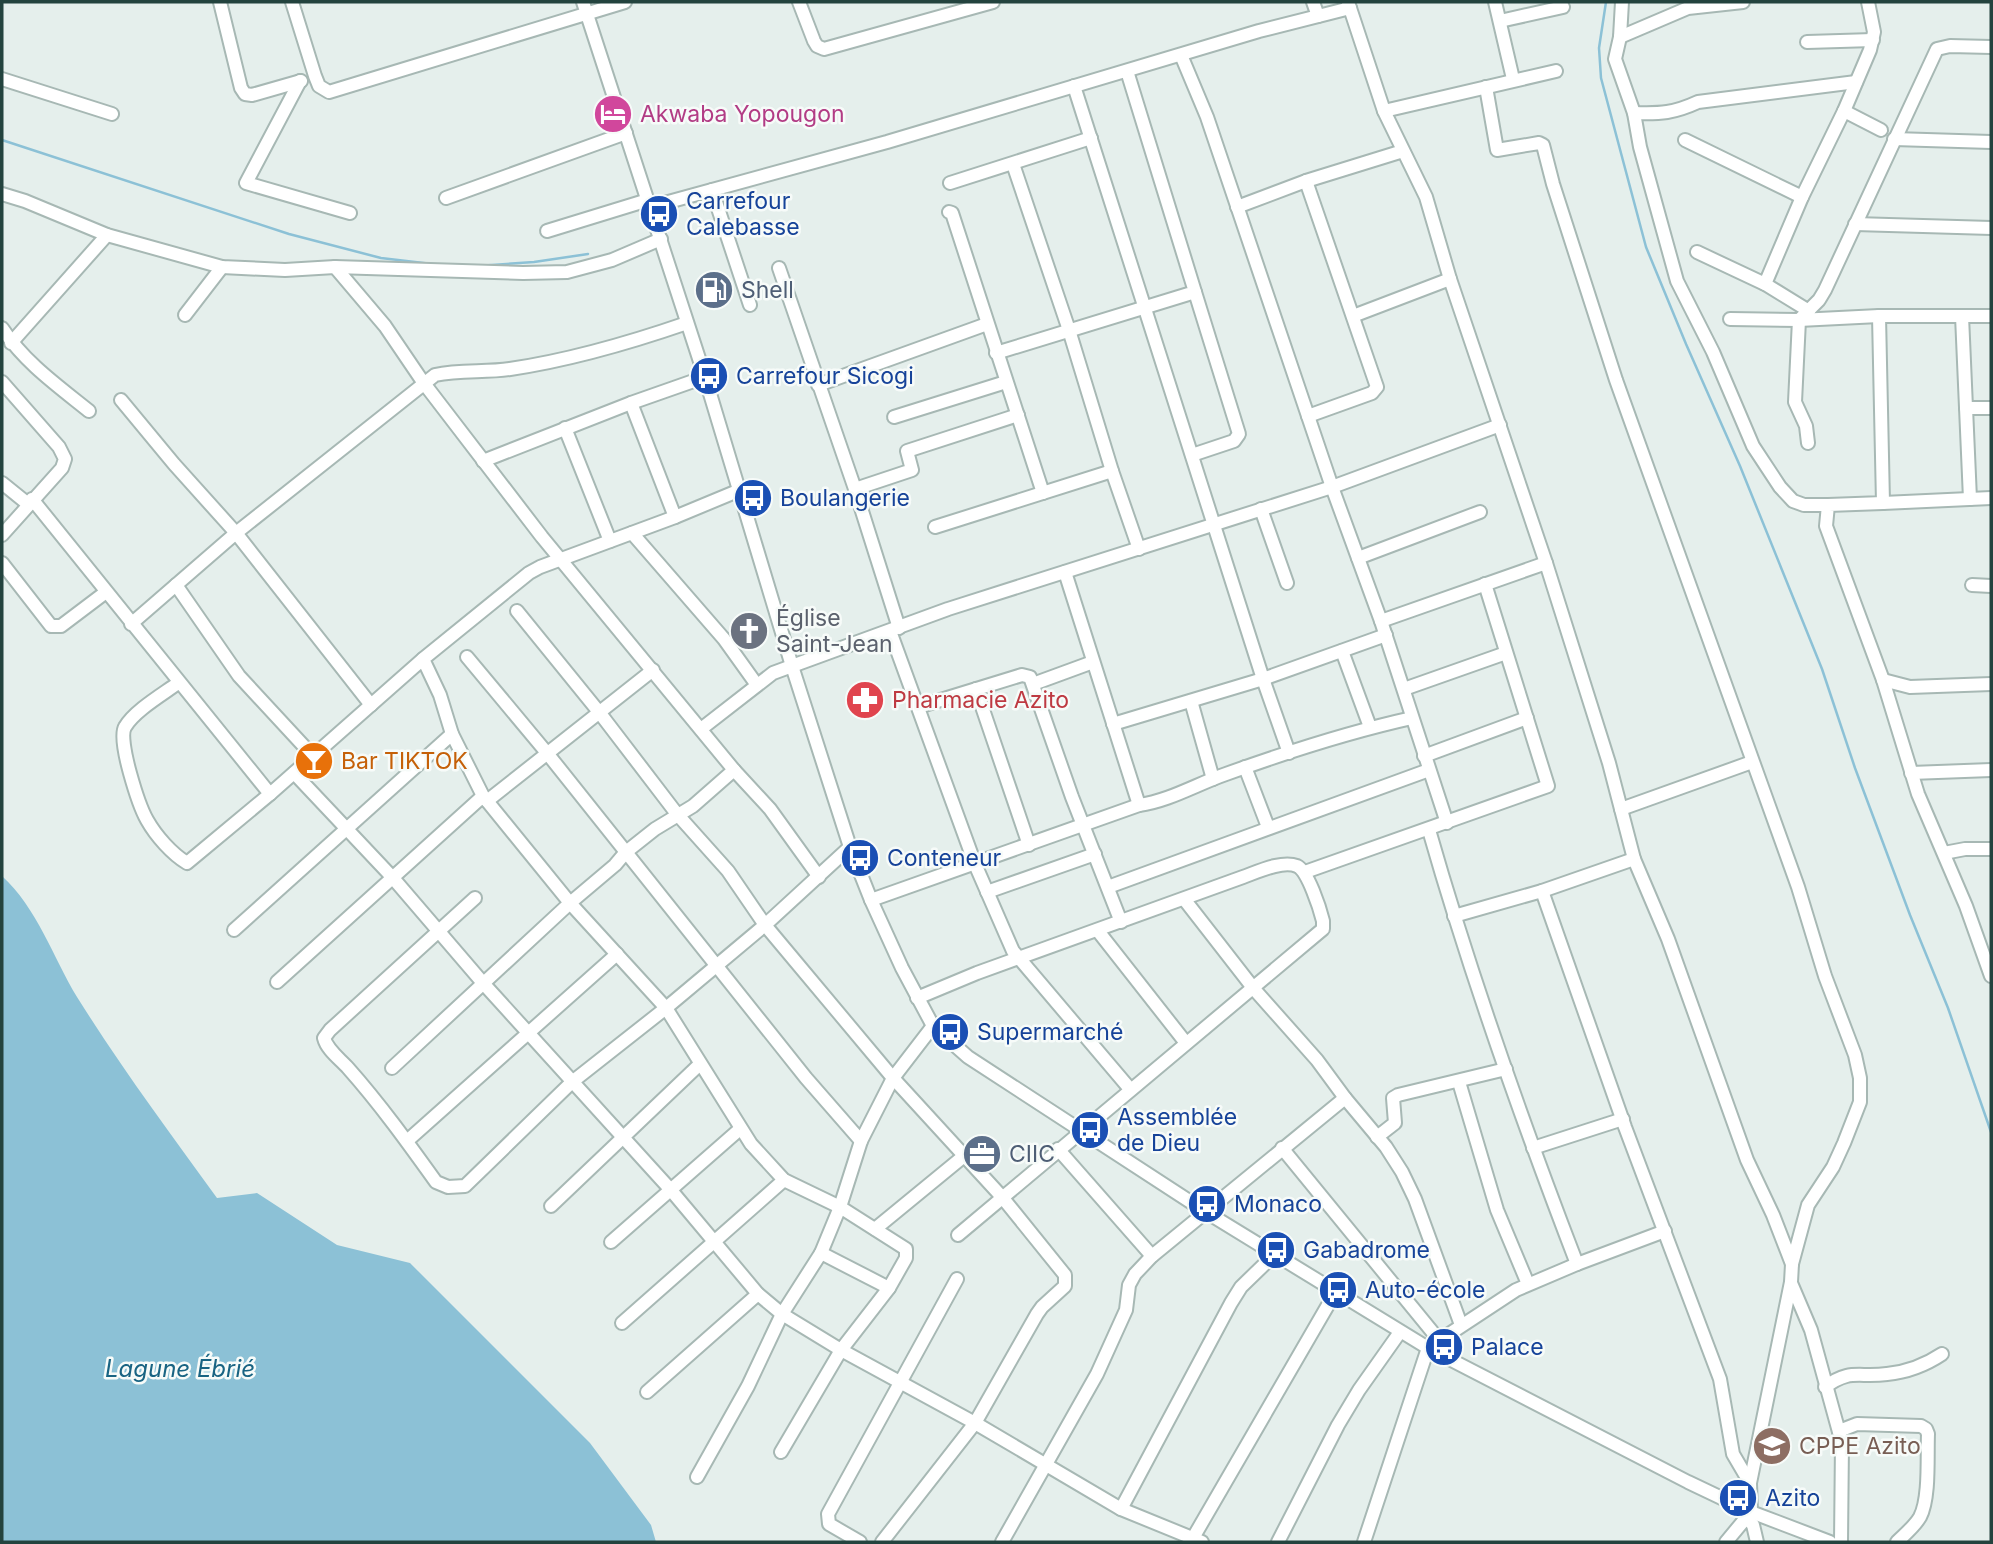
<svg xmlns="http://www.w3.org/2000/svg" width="1993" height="1544" font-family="Inter,sans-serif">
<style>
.water{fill:#8cc1d6}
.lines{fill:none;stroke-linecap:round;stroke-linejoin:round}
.stream{stroke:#8cc1d6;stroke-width:2.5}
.minor-casing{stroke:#a7b8b4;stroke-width:16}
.minor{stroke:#fff;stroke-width:12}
.labels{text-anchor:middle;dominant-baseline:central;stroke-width:5;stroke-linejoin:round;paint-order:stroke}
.hotel-label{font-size:23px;fill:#b23c85;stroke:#f7fbf9;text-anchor:start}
.transit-label{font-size:23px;fill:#164399;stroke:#f7fbf9;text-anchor:start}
.service-label{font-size:23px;fill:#4e5e75;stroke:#f7fbf9;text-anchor:start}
.worship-label{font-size:23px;fill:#5b616d;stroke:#f7fbf9;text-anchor:start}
.health-label{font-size:23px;fill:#be3a42;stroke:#f7fbf9;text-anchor:start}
.food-label{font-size:23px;fill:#c56008;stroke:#f7fbf9;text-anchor:start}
.education-label{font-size:23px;fill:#785e54;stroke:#f7fbf9;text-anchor:start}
.water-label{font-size:24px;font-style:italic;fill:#196483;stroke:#f7fbf9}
</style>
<rect width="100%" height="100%" fill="#e5efec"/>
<path class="water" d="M2,876C37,908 53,957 77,997C121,1067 169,1132 217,1198L257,1193L337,1245L410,1263L590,1443L651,1525L656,1542H2Z"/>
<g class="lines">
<g class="stream">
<path d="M1606,2L1599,48L1601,78L1646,247L1686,344L1740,466L1822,669L1855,768L1910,915L1948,1008L1991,1132"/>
<path d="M2,140L289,234L381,258L432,264"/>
<path d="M477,266L534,262L588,254"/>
</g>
<g class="minor-casing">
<g id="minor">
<path d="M220,2L241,88L245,94L252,95L301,81"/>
<path d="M292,2L315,76L319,86L329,92L625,2"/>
<path d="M583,2L705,377L792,666L850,847L871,900L902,968L933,1026L968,1057L1206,1212L1428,1348L1688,1482L1751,1512L1830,1542"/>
<path d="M799,2L814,41L817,46L824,49L993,2"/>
<path d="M1313,2L1318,16"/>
<path d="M1348,2L1384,111L1426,197L1450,279L1546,563L1609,763L1634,859L1668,939L1747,1160L1773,1215L1792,1264"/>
<path d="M1495,2L1513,79"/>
<path d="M1622,2L1620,37L1615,59L1634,113L1640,147L1677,281L1713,352L1753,446L1780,487L1793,501L1804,505H1828"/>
<path d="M1500,21L1563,7"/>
<path d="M1620,37L1688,8L1743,2"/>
<path d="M1807,42L1873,40"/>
<path d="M1181,55L1207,117L1332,487L1381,621L1447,823"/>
<path d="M2,79L112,114"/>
<path d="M300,81L246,183L350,213"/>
<path d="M1074,86L1263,679L1289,753"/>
<path d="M1486,87L1497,150L1539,143L1543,145L1553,184L1616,380L1798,887L1825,976L1855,1055L1860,1078V1102L1844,1143L1833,1167L1808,1205L1792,1264L1791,1282L1750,1483L1751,1512L1726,1542"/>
<path d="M1384,111L1556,71"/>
<path d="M1844,111L1881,130"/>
<path d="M1634,113C1661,114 1674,113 1698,102L1856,82"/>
<path d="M1894,139L1991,142"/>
<path d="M1685,140L1802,197"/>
<path d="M1013,164L1069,330L1112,471L1139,549"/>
<path d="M1306,181L1377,387L1372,393L1308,416"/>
<path d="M950,183L1091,138"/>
<path d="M712,190L750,305"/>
<path d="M2,194L25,201L107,235L222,267L285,270L335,267L523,273L567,272L612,260L661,239"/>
<path d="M446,198L626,133"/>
<path d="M650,207L887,142L1259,31L1350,8"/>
<path d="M1237,207L1306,181L1403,151"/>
<path d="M949,212L952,213L1043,493"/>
<path d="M1855,224L1991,228"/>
<path d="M547,231L648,200"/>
<path d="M1697,252L1765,284L1809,311"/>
<path d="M335,267L385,326L423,382L542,537L734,770L770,809L819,877"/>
<path d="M779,268L855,489L899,628"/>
<path d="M1765,284L1802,197L1844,111L1870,50L1874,32L1868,2"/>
<path d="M185,315L222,267"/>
<path d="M1353,316L1450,279"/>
<path d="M1879,316L1883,503L1828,505L1826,526L1883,680L1918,794L1966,906L1991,976"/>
<path d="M1962,316L1970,499"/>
<path d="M1730,319L1799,320L1879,316H1991"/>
<path d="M2,328C24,362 58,386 89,411"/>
<path d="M11,343L107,235"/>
<path d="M996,353L1195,292L1127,71"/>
<path d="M2,382L59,447L65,459L62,468L2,535"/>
<path d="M818,385L987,324"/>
<path d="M121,400L174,464L236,533L131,624"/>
<path d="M631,403L675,517"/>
<path d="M1966,408H1991"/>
<path d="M894,417L1006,382"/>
<path d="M565,428L610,541"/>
<path d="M1808,443L1806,426L1795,402L1799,320L1819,300L1825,290L1937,49L1950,46L1991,47"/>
<path d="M1192,455L1234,441L1239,434L1195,292"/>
<path d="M483,461L631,403L705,377"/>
<path d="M2,483L28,504"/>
<path d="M855,489L912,470L907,451L1018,415"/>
<path d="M740,490L675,517L540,567L529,573L423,659L440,695L452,734L483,796L570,903L666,1008L751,1144L784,1180L840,1207L906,1249V1258L889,1288L841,1350L781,1452"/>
<path d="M32,499L270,794"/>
<path d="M1883,503L1991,498"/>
<path d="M1261,509L1287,583"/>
<path d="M935,527L1112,471"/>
<path d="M632,533L724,639L757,685"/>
<path d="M1358,558L1480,512"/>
<path d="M2,563L51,626H61L106,592"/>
<path d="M1065,572L1139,805"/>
<path d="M176,585L239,676L313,756"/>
<path d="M1972,585L1991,586"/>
<path d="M517,611L599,712L677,814L728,871L765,925L893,1078L1002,1197L1065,1275V1286L1042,1307L1037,1314L975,1423L882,1542"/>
<path d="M1381,621L1546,563"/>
<path d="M890,631L975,864L1013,951L1130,1089"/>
<path d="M1342,651L1370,727"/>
<path d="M467,657L547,753L806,1078L861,1141"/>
<path d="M1883,680L1910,687L1991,684"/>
<path d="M178,683C163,694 134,711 125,727C117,740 139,806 147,820C156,836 172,854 187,863L270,794L423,659"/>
<path d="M1033,684L1093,662"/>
<path d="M976,689L1029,845"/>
<path d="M1404,689L1506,653"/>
<path d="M1191,701L1213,779"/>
<path d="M371,705L236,533L435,375C460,369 485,373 510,369C571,360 629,343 687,323"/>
<path d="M918,707L1022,675L1030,677L1072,797L1121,922"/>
<path d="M1113,724L1263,679L1386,635"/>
<path d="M701,729L773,673L792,666L948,609L1332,487L1500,425"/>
<path d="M1424,756L1527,718"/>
<path d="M1245,767L1268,827"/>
<path d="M294,773L393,878L483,983L670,1189L758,1294L782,1314L841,1350L975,1423L1121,1509L1202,1542"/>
<path d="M1911,773L1991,770"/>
<path d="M487,801L653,670"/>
<path d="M1621,809L1752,762"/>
<path d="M1429,830C1471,977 1522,1121 1577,1264L1665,1231"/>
<path d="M1944,853L1965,849H1991"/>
<path d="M1305,872L1548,786L1485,584"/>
<path d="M1108,887L1429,770"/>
<path d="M1542,891L1625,1127L1720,1379L1733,1454L1750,1483"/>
<path d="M987,892L1095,854"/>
<path d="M475,898L330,1030L324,1038C327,1050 340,1059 348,1068C380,1104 408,1143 436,1182L448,1187L465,1186L572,1082L666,1008L765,925L850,847"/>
<path d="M1184,899L1254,989L1317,1060L1345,1098L1386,1147L1402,1172L1415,1199L1461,1325"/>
<path d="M871,900L1139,805C1169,801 1197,784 1226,774C1287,752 1349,732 1412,718"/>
<path d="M1454,916L1542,891L1634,859"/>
<path d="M234,930L452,734"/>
<path d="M1098,931L1186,1043"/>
<path d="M277,982L483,796"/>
<path d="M917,998L977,973L1243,877C1257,872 1282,860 1297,866C1308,871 1320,909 1323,921V929L958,1235"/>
<path d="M392,1068L570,903L615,865L626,852L655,829L693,806L734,770"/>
<path d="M1459,1082L1497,1210L1528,1284"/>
<path d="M1377,1137L1395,1123L1393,1098L1398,1095L1506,1069"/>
<path d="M407,1141L617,954"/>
<path d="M1282,1148L1439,1340"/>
<path d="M1533,1148L1623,1119"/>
<path d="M1058,1149L1152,1256"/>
<path d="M551,1206L700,1064"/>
<path d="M875,1229L964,1156"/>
<path d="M611,1242L740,1129"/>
<path d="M821,1253L889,1288"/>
<path d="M1791,1283L1811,1330L1842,1443L1841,1542"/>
<path d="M622,1323L784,1180"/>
<path d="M1825,1387C1851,1368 1858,1378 1887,1374C1908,1372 1924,1366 1942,1354"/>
<path d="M647,1392L758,1294"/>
<path d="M1839,1431L1857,1424L1921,1426L1926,1429L1928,1434C1927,1456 1930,1498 1920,1517C1914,1527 1905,1534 1897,1542"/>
<path d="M697,1477L748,1386L782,1314L821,1253L840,1207L861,1141L893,1078L933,1026"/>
<path d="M1121,1509L1231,1303L1241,1287L1275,1254"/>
<path d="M1746,1517L1753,1525L1757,1542"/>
<path d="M1193,1538L1335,1293"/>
<path d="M860,1542L829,1524L828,1514L957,1279"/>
<path d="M1002,1542L1097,1374L1126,1310L1129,1285L1135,1274L1152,1256L1345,1098"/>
<path d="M1278,1542L1338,1425L1359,1390L1400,1332"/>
<path d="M1364,1542L1428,1348L1516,1290L1577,1264"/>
</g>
</g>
<use href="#minor" class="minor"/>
</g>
<defs>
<g id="hotel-disc" transform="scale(2.0125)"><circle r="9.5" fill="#d1479c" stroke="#f7fbf9"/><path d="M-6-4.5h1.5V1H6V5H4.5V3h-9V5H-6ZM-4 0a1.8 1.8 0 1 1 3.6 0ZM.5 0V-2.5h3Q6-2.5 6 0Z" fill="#fff"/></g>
<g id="bus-disc" transform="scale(2.0125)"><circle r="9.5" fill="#1a4fb4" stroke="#f7fbf9"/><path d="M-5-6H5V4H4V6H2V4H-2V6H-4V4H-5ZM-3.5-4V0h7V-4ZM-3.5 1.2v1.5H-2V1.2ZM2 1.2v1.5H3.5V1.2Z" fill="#fff"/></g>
<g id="fuel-disc" transform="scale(2.0125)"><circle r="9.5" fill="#5c6f8a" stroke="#f7fbf9"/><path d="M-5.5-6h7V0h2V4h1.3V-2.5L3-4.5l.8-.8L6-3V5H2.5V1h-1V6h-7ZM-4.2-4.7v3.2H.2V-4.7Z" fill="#fff"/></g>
<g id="church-disc" transform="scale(2.0125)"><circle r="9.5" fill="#6b7280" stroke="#f7fbf9"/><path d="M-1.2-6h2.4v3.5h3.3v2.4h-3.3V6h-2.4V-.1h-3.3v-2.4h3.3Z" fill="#fff"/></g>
<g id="pharmacy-disc" transform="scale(2.0125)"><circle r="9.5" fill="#e0444e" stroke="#f7fbf9"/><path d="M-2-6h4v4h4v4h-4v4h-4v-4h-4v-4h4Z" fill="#fff"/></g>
<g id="bar-disc" transform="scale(2.0125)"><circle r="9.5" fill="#e8710a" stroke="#f7fbf9"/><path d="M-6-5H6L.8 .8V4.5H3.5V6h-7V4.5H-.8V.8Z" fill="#fff"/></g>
<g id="office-disc" transform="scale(2.0125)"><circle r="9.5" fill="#5c6f8a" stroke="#f7fbf9"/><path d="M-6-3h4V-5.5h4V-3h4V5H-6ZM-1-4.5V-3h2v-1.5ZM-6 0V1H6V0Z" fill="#fff"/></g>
<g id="school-disc" transform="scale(2.0125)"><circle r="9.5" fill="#8d6e63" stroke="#f7fbf9"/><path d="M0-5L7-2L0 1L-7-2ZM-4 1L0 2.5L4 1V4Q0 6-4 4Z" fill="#fff"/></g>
</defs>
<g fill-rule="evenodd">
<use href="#hotel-disc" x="613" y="114"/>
<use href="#bus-disc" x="659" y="214"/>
<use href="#fuel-disc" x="714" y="290"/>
<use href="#bus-disc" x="709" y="376"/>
<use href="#bus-disc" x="753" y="498"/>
<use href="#church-disc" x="749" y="631"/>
<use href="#pharmacy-disc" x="865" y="700"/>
<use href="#bar-disc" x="314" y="761"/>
<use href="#bus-disc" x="860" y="858"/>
<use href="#bus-disc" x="950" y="1032"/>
<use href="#bus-disc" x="1090" y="1130"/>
<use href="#office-disc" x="982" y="1154"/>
<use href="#bus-disc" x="1207" y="1204"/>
<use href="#bus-disc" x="1276" y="1250"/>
<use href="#bus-disc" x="1338" y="1290"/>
<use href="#bus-disc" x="1444" y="1347"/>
<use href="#school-disc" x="1772" y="1446"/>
<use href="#bus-disc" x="1738" y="1498"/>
</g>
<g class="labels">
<g class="hotel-label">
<text x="640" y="114">Akwaba Yopougon</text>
</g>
<g class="transit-label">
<text x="686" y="201">Carrefour<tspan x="686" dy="26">Calebasse</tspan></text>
<text x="736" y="376">Carrefour Sicogi</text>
<text x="780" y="498">Boulangerie</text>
<text x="887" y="858">Conteneur</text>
<text x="977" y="1032">Supermarché</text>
<text x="1117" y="1117">Assemblée<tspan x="1117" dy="26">de Dieu</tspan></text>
<text x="1234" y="1204">Monaco</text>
<text x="1303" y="1250">Gabadrome</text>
<text x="1365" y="1290">Auto-école</text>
<text x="1471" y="1347">Palace</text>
<text x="1765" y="1498">Azito</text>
</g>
<g class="service-label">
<text x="741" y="290">Shell</text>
<text x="1009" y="1154">CIIC</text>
</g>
<g class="worship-label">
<text x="776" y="618">Église<tspan x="776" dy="26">Saint-Jean</tspan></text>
</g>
<g class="health-label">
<text x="892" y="700">Pharmacie Azito</text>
</g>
<g class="food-label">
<text x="341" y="761">Bar TIKTOK</text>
</g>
<g class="education-label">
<text x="1799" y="1446">CPPE Azito</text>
</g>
<g class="water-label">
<text x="180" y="1368">Lagune Ébrié</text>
</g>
</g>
<rect width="1993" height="1544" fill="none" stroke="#23433e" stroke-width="7"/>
</svg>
